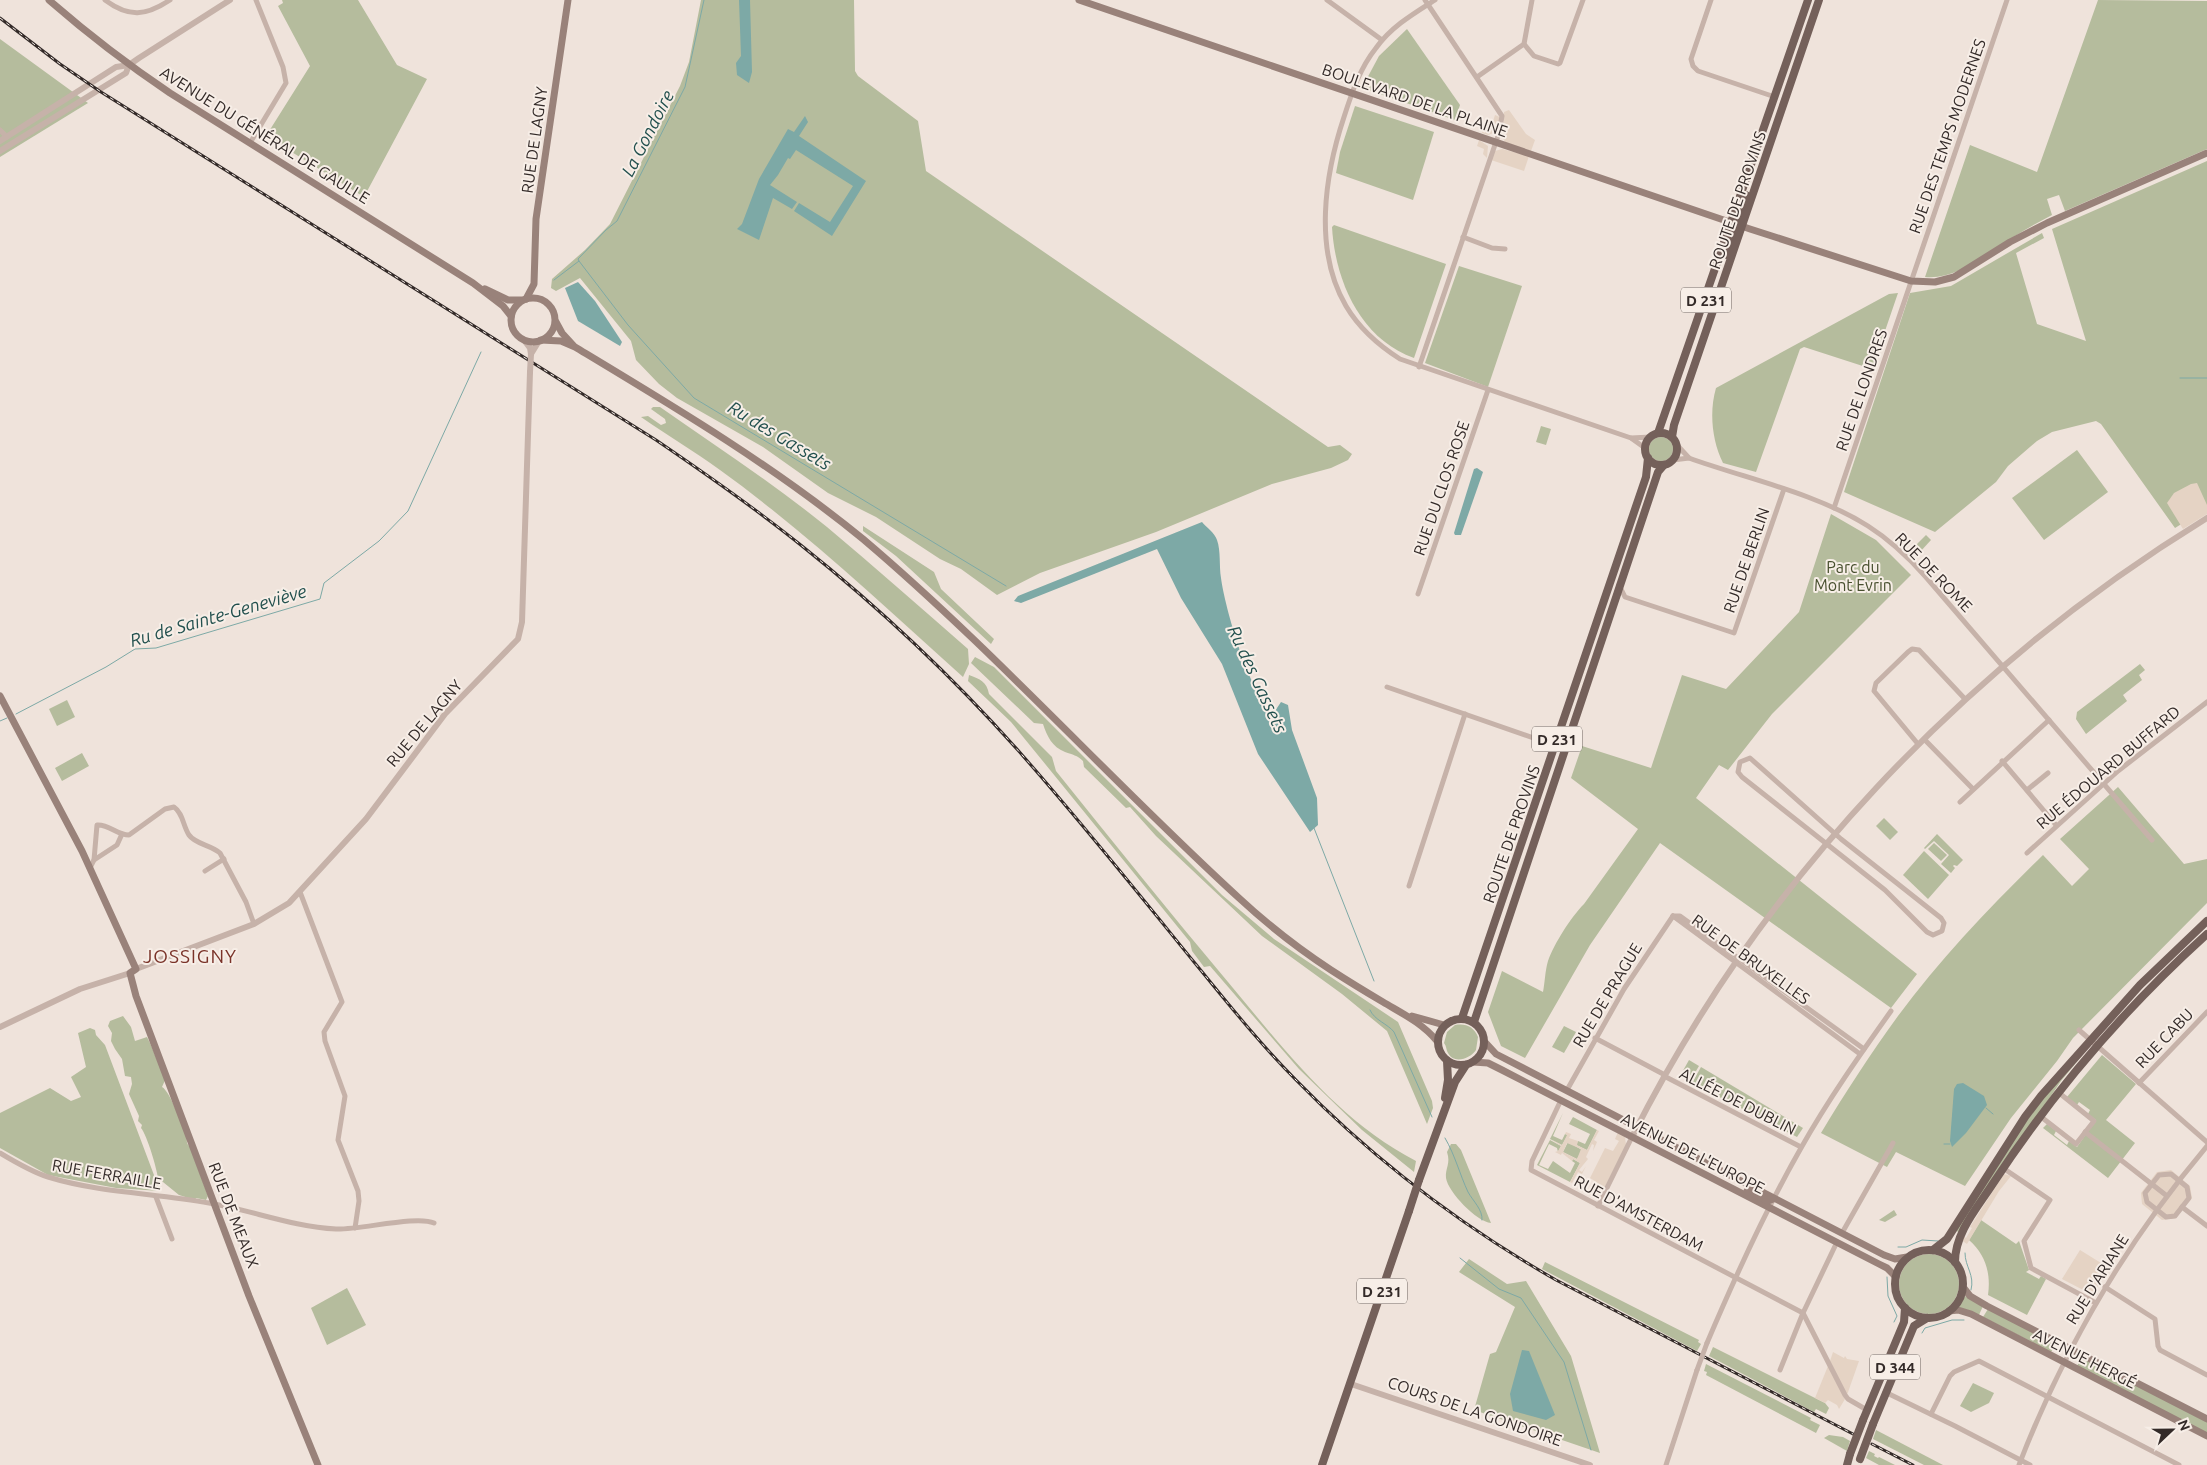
<svg xmlns="http://www.w3.org/2000/svg" width="2207" height="1465" font-family="Ubuntu,sans-serif">
<style>
.green{fill:#b5bc9d}
.plaza{fill:#e5d3c4;fill-rule:evenodd}
.water{fill:#7da9a6}
.lines{fill:none;stroke-linecap:round;stroke-linejoin:round}
.stream{stroke:#7da9a6;stroke-width:1}
.minor{stroke:#c6b2a9;stroke-width:5}
.tertiary{stroke:#c6b2a9;stroke-width:6}
.secondary{stroke:#99827a;stroke-width:7}
.primary{stroke:#74605a;stroke-width:8}
.rail-casing{stroke:#332a28;stroke-width:3}
.rail{stroke:#f7eee7;stroke-width:1;stroke-dasharray:4;stroke-linecap:butt}
.minor-bridge{stroke:#c6b2a9;stroke-width:5}
.tertiary-bridge{stroke:#c6b2a9;stroke-width:6}
.primary-bridge{stroke:#74605a;stroke-width:8}
.labels{text-anchor:middle;dominant-baseline:central;stroke-width:4;stroke-linejoin:round;paint-order:stroke}
.shield{fill:#f7eee7;stroke:#6e6561;stroke-width:1}
.shield-label{font-size:15px;font-weight:bold;fill:#332a28}
.street-label{font-size:16px;fill:#332a28;stroke:#f7eee7}
.park-label{font-size:16px;fill:#474f2e;stroke:#f7eee7}
.water-label{font-size:18px;font-style:italic;fill:#22504e;stroke:#f7eee7}
.quarter-label{font-size:19px;letter-spacing:1px;fill:#7a3329;stroke:#f7eee7}
</style>
<rect width="100%" height="100%" fill="#efe3db"/>
<g class="green">
<path d="M282,0H358L397,65L427,79L364,197L266,136L310,66L278,6L283,3Z"/>
<path d="M701,0H854L855,71L858,76L918,121L926,171L1328,447L1340,445L1352,454L1348,460L1331,468L1272,484L1156,532L1040,573L997,595L961,569L940,559L876,517L828,493L763,447L677,398L659,384L636,360L631,341L580,278L556,291L551,288L552,279L585,250L610,224L680,86L689,62Z"/>
<path d="M2098,0L2207,1V149L2065,211L2059,195L2047,199L2052,215C2039,222 2027,228 2015,236C1988,252 1959,280 1925,277L1970,145L2037,172Z"/>
<path d="M1407,29L1460,105L1455,120L1366,89L1364,84L1379,56Z"/>
<path d="M0,39L88,103L0,157Z"/>
<path d="M1355,106L1434,132L1413,200L1336,173L1340,152Z"/>
<path d="M2207,161V508L2175,528L2101,424L2096,421L2052,432L2037,441L2008,466L1996,482L1935,532L1844,492L1910,293L1951,286L2042,233L2044,238L2016,253L2037,324L2086,341L2052,229Z"/>
<path d="M1334,225L1446,264L1414,358C1360,339 1335,280 1332,227Z"/>
<path d="M1459,266L1522,286L1488,387L1425,363Z"/>
<path d="M1898,293L1872,369L1804,347L1800,349L1756,472L1723,463C1712,441 1709,412 1716,388L1889,294Z"/>
<path d="M653,407H660C716,446 774,484 827,527C875,567 921,608 968,649L969,664L963,677C884,606 806,532 720,470C694,451 667,435 641,417L648,416L661,425L666,423L665,419L651,409Z"/>
<path d="M1541,426L1551,429L1546,445L1536,442Z"/>
<circle cx="1661" cy="449" r="12"/>
<path d="M2077,450L2108,492L2044,540L2012,498Z"/>
<path d="M1831,514L1876,540L1911,575L1772,714L1728,770L1719,765L1696,798L1917,974L1891,1008L1660,843L1590,945L1525,1058L1501,1046L1488,1012L1502,971L1543,992C1545,982 1545,971 1548,961C1554,944 1571,917 1584,904L1638,829L1571,778L1582,746L1651,768L1682,675L1726,689L1799,612Z"/>
<path d="M863,526L934,572L941,589L994,639L991,644L896,556L863,531Z"/>
<path d="M1926,535L1931,540L1920,552L1914,547Z"/>
<path d="M975,657L994,667L1222,895L1274,939L1398,1022L1432,1101L1433,1108L1427,1124L1387,1031L1342,994L1262,936L1156,836L1130,807L1126,808L1084,767L1083,761C1077,755 1073,755 1065,752C1052,747 1047,736 1043,724L1034,723L971,663Z"/>
<path d="M2140,664L2145,670L2139,675L2142,680L2123,695L2127,701L2086,734L2076,719L2077,712Z"/>
<path d="M969,675C980,679 987,682 989,694L1052,757L1056,771C1113,842 1170,913 1228,982C1284,1049 1338,1121 1416,1161L1414,1172L1362,1130L1299,1069L1210,966L1204,967L1192,951L1190,942L1011,722L968,681Z"/>
<path d="M67,700L75,717L57,726L49,709Z"/>
<path d="M82,753L89,766L62,781L55,768Z"/>
<path d="M2118,787L2184,864L2207,859V903L2073,1038L2057,1061L2011,1118L1965,1186L1896,1152L1887,1167L1821,1133C1845,1093 1871,1053 1898,1016C1941,958 1992,905 2043,855L2072,886L2089,869L2060,839Z"/>
<path d="M1884,818L1898,832L1890,840L1876,826Z"/>
<path d="M1937,834L1963,860L1957,866L1954,865L1953,866L1955,868L1951,873L1941,864L1949,855L1934,841L1925,849L1924,848Z"/>
<path d="M1934,843L1947,855L1941,861L1928,849Z"/>
<path d="M1924,851L1949,875L1928,899L1903,875Z"/>
<path d="M123,1016L131,1027L135,1041L147,1037C154,1050 158,1066 166,1078L162,1087C170,1091 183,1127 186,1136C188,1141 185,1142 190,1147L208,1196L206,1200L196,1198L195,1200L179,1195L158,1178C157,1169 147,1135 141,1128L142,1125L138,1121L139,1116L129,1094L132,1084L131,1077L125,1076L122,1059L115,1049L111,1041L112,1033L108,1026L110,1021Z"/>
<path d="M1455,1025C1466,1023 1474,1027 1478,1037L1476,1050C1471,1058 1454,1065 1448,1053C1446,1050 1447,1047 1444,1043L1447,1032Z"/>
<path d="M1564,1026L1576,1032L1564,1053L1552,1047Z"/>
<path d="M90,1028L95,1030L96,1035L105,1045L160,1191L116,1188L48,1175L0,1148V1113L50,1088L71,1101L81,1097L71,1077L86,1067L78,1033Z"/>
<path d="M2085,1052L2061,1081L1959,1232L1956,1231L2013,1140L2049,1090Z"/>
<path d="M2102,1055L2136,1084L2106,1120L2135,1143L2108,1178L2043,1128L2047,1124L2056,1131L2054,1135L2067,1145L2069,1141L2077,1147L2096,1120L2088,1114L2090,1110L2079,1102L2077,1105L2067,1097Z"/>
<path d="M1689,1060L1699,1066L1690,1081L1680,1076Z"/>
<path d="M1701,1067L1803,1128L1797,1137L1692,1083Z"/>
<path d="M1563,1113L1553,1136L1562,1140L1565,1134L1568,1135L1562,1145L1550,1139Z"/>
<path d="M1573,1117L1597,1130L1587,1150L1576,1145L1578,1141L1585,1144L1590,1134L1569,1124Z"/>
<path d="M1550,1140L1561,1146L1558,1152L1557,1148L1549,1144L1539,1165L1548,1169L1553,1161L1570,1173L1575,1163L1572,1161L1573,1159L1580,1163L1570,1182L1537,1165Z"/>
<path d="M1568,1142L1582,1150L1577,1159L1563,1152Z"/>
<path d="M1451,1144H1456L1461,1150L1491,1223C1477,1222 1448,1192 1446,1178C1445,1168 1451,1164 1447,1152Z"/>
<path d="M1894,1210L1897,1215L1885,1222L1879,1220Z"/>
<path d="M1981,1220L2016,1244L2019,1241L2029,1270L2026,1272L2039,1279L2041,1276L2046,1279L2027,1315L1988,1295C1991,1274 1986,1255 1969,1240Z"/>
<circle cx="1929" cy="1284" r="30"/>
<path d="M1469,1259L1507,1284L1526,1281L1571,1356L1600,1453L1474,1410L1490,1354L1496,1352L1515,1307L1459,1272Z"/>
<path d="M1545,1262L1699,1340L1698,1342L1701,1344L1697,1351L1542,1269Z"/>
<path d="M347,1288L366,1325L327,1345L311,1308Z"/>
<path d="M1965,1296L1983,1306L1979,1315L1958,1307Z"/>
<path d="M1988,1309L2056,1344L2051,1352L1983,1317Z"/>
<path d="M1713,1347L1825,1403L1829,1408L1826,1414L1816,1409L1814,1412L1709,1356Z"/>
<path d="M2082,1357L2207,1422V1433L2077,1366Z"/>
<path d="M1706,1364L1811,1418L1810,1420L1820,1425L1816,1433L1706,1375L1707,1372L1704,1371Z"/>
<path d="M1973,1383L1994,1393L1989,1403L1971,1412L1960,1406Z"/>
<path d="M1876,1430L1943,1465H1924L1873,1439Z"/>
<path d="M1829,1435L1843,1437L1850,1441L1847,1451L1824,1438Z"/>
<path d="M1869,1451L1875,1454L1874,1456L1878,1458L1879,1457L1895,1465H1879L1866,1458Z"/>
</g>
<g class="plaza">
<path d="M1509,110L1526,134L1535,140L1531,151L1505,142L1503,138L1504,112Z"/>
<path d="M1495,115L1500,117L1496,132L1488,135L1482,133L1483,128L1490,130Z"/>
<path d="M1479,140L1488,146L1487,158L1483,154L1484,149L1477,146Z"/>
<path d="M1502,149L1529,156L1524,171L1491,160L1495,151Z"/>
<path d="M2197,483L2207,505V514L2183,529L2167,503L2174,493L2191,484Z"/>
<path d="M1597,1130L1599,1131L1594,1140L1597,1142L1593,1151L1594,1145L1592,1144L1586,1157L1588,1159L1579,1170L1582,1172L1586,1166L1582,1174L1578,1172L1572,1183L1570,1182L1580,1163L1573,1159L1572,1161L1562,1153L1561,1155L1555,1152L1558,1151L1561,1146L1550,1139L1562,1145L1567,1135L1565,1134L1566,1132L1571,1134L1569,1138L1578,1141L1577,1145L1587,1150ZM1567,1143L1581,1149L1577,1159L1563,1152Z"/>
<path d="M1618,1132L1625,1137L1626,1145L1599,1199L1578,1189L1579,1187L1593,1194L1598,1183L1590,1178L1605,1148L1613,1151L1619,1141L1615,1139Z"/>
<path d="M2171,1170L2190,1186L2192,1198L2176,1218L2162,1220L2142,1204L2141,1193L2157,1172Z"/>
<path d="M2004,1174L2011,1176L1999,1191L1967,1244L1961,1240L1963,1236L1966,1238L1972,1228L1970,1227Z"/>
<path d="M2080,1250L2109,1268L2095,1292L2098,1294L2095,1297H2088L2089,1293L2062,1279Z"/>
<path d="M1833,1352L1844,1358L1845,1356L1847,1359L1859,1361L1847,1395L1830,1361Z"/>
<path d="M1828,1366L1845,1399L1839,1409L1837,1405L1828,1400L1825,1403L1815,1398Z"/>
</g>
<g class="water">
<path d="M739,0H750L752,72L749,83L737,75L736,63L741,56Z"/>
<path d="M805,116L808,122L799,136L866,181L832,236L794,211L799,203L830,222L853,186L796,150L790,159L788,158L778,175L770,185L797,202L792,209L773,198L759,240L737,229L742,224L759,179L788,129L794,132Z"/>
<path d="M578,282L595,301L622,342L620,346L578,321L565,288Z"/>
<path d="M1477,468L1483,472L1461,535H1455L1454,533L1474,469Z"/>
<path d="M1202,522C1206,527 1215,533 1217,540C1221,551 1219,566 1221,578C1225,608 1250,695 1273,714L1281,702L1288,705L1292,730L1317,798L1318,825L1310,832L1258,754L1222,664L1181,598L1157,549L1021,603L1014,601L1018,596Z"/>
<path d="M1963,1083L1984,1096L1987,1105L1966,1133L1952,1147L1950,1141L1954,1089L1957,1084Z"/>
<path d="M1522,1350L1529,1351L1555,1415L1546,1420L1513,1411L1510,1394Z"/>
</g>
<g class="lines">
<g class="stream">
<path d="M579,261L628,325L694,398L1006,586"/>
<path d="M554,280L579,261L578,259L606,230L617,221L685,87L704,0"/>
<path d="M2180,378H2207"/>
<path d="M16,714L106,667L135,649L156,648L320,599L324,583L379,541L408,511L481,352"/>
<path d="M0,721L7,718"/>
<path d="M1314,828L1374,981"/>
<path d="M1370,1010C1374,1020 1388,1024 1394,1032L1432,1117"/>
<path d="M1986,1108L1993,1114"/>
<path d="M1445,1138C1455,1155 1460,1175 1468,1192C1473,1201 1483,1210 1482,1220"/>
<path d="M1944,1144H1950"/>
<path d="M1898,1247H1906L1922,1240L1938,1241"/>
<path d="M1965,1253C1965,1267 1975,1275 1971,1290"/>
<path d="M1460,1258L1499,1289L1521,1298L1564,1362L1591,1450"/>
<path d="M1887,1277L1888,1296L1897,1316L1894,1322"/>
<path d="M1922,1333L1925,1328L1952,1320H1964"/>
</g>
<g class="minor">
<path d="M105,0C129,18 146,16 170,0"/>
<path d="M1327,0L1382,40"/>
<path d="M1435,0C1413,14 1391,27 1376,48C1360,68 1352,92 1344,117C1325,174 1313,250 1346,306C1359,328 1378,345 1400,359L1631,438L1645,448"/>
<path d="M1711,0L1691,59L1693,66L1698,71L1775,97"/>
<path d="M1524,44L1534,56L1558,64L1560,63L1583,0"/>
<path d="M1477,77L1524,44L1532,0"/>
<path d="M0,130L7,137"/>
<path d="M250,143L286,83L283,67L256,0"/>
<path d="M1463,237L1492,248L1505,249"/>
<path d="M1419,367L1499,133L1502,116L1425,0"/>
<path d="M1631,438L1651,437"/>
<path d="M1677,445L1689,458C1747,479 1816,493 1868,526C1890,540 1908,557 1925,576L2152,840"/>
<path d="M1673,460L1689,458"/>
<path d="M1834,508L2007,0"/>
<path d="M1619,585L1625,597L1734,633L1784,489"/>
<path d="M1418,594L1488,390"/>
<path d="M1387,687L1565,749"/>
<path d="M1924,739L1973,789"/>
<path d="M1918,744L1874,691L1876,683L1908,652L1912,649L1919,650L1965,699"/>
<path d="M1750,758L1841,839L1941,918L1944,923L1942,931L1933,935L1927,932L1885,890L1742,777L1738,772L1740,762Z"/>
<path d="M2002,761L2056,825"/>
<path d="M2027,790L2048,773"/>
<path d="M1960,802L2049,720"/>
<path d="M2027,853L2118,771L2207,702"/>
<path d="M94,860L117,845L122,834"/>
<path d="M90,868L94,860L97,825C109,824 117,835 129,835L165,809L174,807C183,813 183,826 189,835C195,844 211,845 220,853L246,902L254,924"/>
<path d="M205,871L224,859"/>
<path d="M1409,886L1465,714"/>
<path d="M300,892L342,1002L324,1032L325,1041L345,1096L338,1140L358,1191L359,1201L355,1228"/>
<path d="M1673,916H1680L1864,1049"/>
<path d="M1673,916L1860,1054"/>
<path d="M2079,1030L2207,1142"/>
<path d="M1595,1038L1665,1075"/>
<path d="M1664,1076L1801,1147"/>
<path d="M2139,1083L2207,1012"/>
<path d="M1567,1090L1624,989L1673,916"/>
<path d="M1561,1100L1532,1161L1531,1170L1803,1313L1845,1395L1848,1399L1867,1410"/>
<path d="M2040,1116L2076,1144L2094,1121L2058,1092"/>
<path d="M2085,1132L2167,1196"/>
<path d="M0,1153C15,1162 32,1172 48,1177C100,1193 156,1193 209,1203C251,1210 293,1227 336,1229C360,1230 417,1215 434,1223"/>
<path d="M2003,1168L2050,1200L2024,1241L2031,1268L2096,1303"/>
<path d="M2171,1174L2187,1187L2189,1198L2175,1216L2166,1217L2147,1202L2145,1193L2159,1175Z"/>
<path d="M156,1197L172,1239"/>
<path d="M1598,1206L1632,1137"/>
<path d="M2182,1207L2207,1226"/>
<path d="M1842,1233L1893,1143"/>
<path d="M2105,1287L2155,1319L2158,1346L2160,1350L2207,1375"/>
<path d="M1707,1343C1735,1277 1765,1211 1801,1148C1828,1100 1859,1056 1891,1011"/>
<path d="M1780,1370L1803,1313L1837,1242"/>
<path d="M1885,1392L1955,1426L2030,1465"/>
<path d="M1931,1414L1950,1376L1954,1372L1979,1361L2179,1465"/>
<path d="M1666,1465L1697,1370"/>
<path d="M2019,1465C2064,1348 2126,1242 2207,1146"/>
</g>
<g class="tertiary">
<path d="M0,141L116,67L129,65"/>
<path d="M0,151L126,73L129,65L139,58L230,0"/>
<path d="M524,340L530,348L531,354"/>
<path d="M531,354L539,341"/>
<path d="M136,969L254,924L289,903L366,819L445,714L518,639L522,622L530,372"/>
<path d="M0,1027L80,989L130,973"/>
<path d="M1632,1137C1761,881 1963,668 2207,518"/>
<path d="M1351,1384L1590,1465"/>
</g>
<g class="secondary">
<path d="M49,0C88,34 127,64 170,93L473,283L503,306L511,316"/>
<path d="M1079,0L1750,229L1911,281L1935,282L1954,277L2010,242L2047,223L2207,153"/>
<path d="M485,289L508,300H522"/>
<circle cx="533" cy="320" r="22"/>
<path d="M526,299L534,284L536,219L568,0"/>
<path d="M556,322L562,333L573,345"/>
<path d="M541,340L561,341L575,347C673,406 774,466 863,539C995,651 1111,781 1239,898C1267,924 1299,949 1331,970C1348,981 1366,992 1383,1002C1403,1014 1422,1023 1437,1041"/>
<path d="M0,696L82,851L136,969L130,973L136,996L249,1296L318,1465"/>
<path d="M1412,1016L1444,1025"/>
<path d="M1484,1041L1496,1054L1884,1255L1895,1259L1907,1257"/>
<path d="M1473,1062L1488,1063L1502,1070L1879,1264L1887,1268L1896,1277"/>
<path d="M1747,1191L1768,1201L1773,1199"/>
<path d="M1963,1287L1970,1296L1987,1306L2207,1419"/>
<path d="M1949,1311L1958,1310L1971,1314L2207,1436"/>
</g>
<g class="primary">
<path d="M1727,255L1746,195"/>
<path d="M1658,433L1808,0"/>
<circle cx="1661" cy="449" r="16"/>
<path d="M1672,437L1674,425L1819,0"/>
<path d="M1462,1018L1646,477L1648,458"/>
<circle cx="1461" cy="1042" r="23"/>
<path d="M1474,1022L1658,472L1664,465"/>
<path d="M1445,1098L1448,1080L1447,1061"/>
<path d="M1419,1180L1455,1082L1466,1065"/>
<path d="M1933,1250L1947,1239L2025,1117L2041,1096L2140,985L2207,921"/>
<circle cx="1929" cy="1284" r="34"/>
<path d="M1955,1262C1955,1233 1977,1208 1992,1185C2053,1092 2125,1008 2207,934"/>
<path d="M1863,1420L1904,1322L1905,1308"/>
<path d="M1873,1424L1914,1326L1927,1318"/>
<path d="M1322,1465L1409,1211"/>
<path d="M1847,1465L1850,1454"/>
</g>
<g class="rail-casing">
<g id="rail">
<path d="M0,18L60,64L101,92L656,440C706,474 755,508 802,546C881,609 956,680 1023,756C1082,823 1138,893 1194,962C1227,1002 1259,1043 1296,1080C1373,1159 1460,1225 1556,1280L1853,1434"/>
<path d="M1872,1444L1913,1465"/>
</g>
</g>
<use href="#rail" class="rail"/>
<path class="minor-bridge" d="M1697,1370L1707,1343"/>
<path class="tertiary-bridge" d="M530,372L531,354"/>
<g class="primary-bridge">
<path d="M1409,1211L1419,1180"/>
<path d="M1850,1454L1863,1420"/>
<path d="M1860,1459L1873,1424"/>
</g>
</g>
<g class="labels">
<g class="shield">
<rect x="1681" y="287.5" width="50" height="25" rx="4"/>
<rect x="1532" y="726.5" width="50" height="25" rx="4"/>
<rect x="1357" y="1278.5" width="50" height="25" rx="4"/>
<rect x="1870" y="1354.5" width="50" height="25" rx="4"/>
</g>
<g class="shield-label">
<text x="1706" y="300">D 231</text>
<text x="1557" y="739">D 231</text>
<text x="1382" y="1291">D 231</text>
<text x="1895" y="1367">D 344</text>
</g>
<g class="street-label">
<text transform="translate(1415 100) rotate(19)">BOULEVARD DE LA PLAINE</text>
<text transform="translate(265 135) rotate(32)">AVENUE DU GÉNÉRAL DE GAULLE</text>
<text transform="translate(1947 136) rotate(-71)">RUE DES TEMPS MODERNES</text>
<text transform="translate(534 140) rotate(-82)">RUE DE LAGNY</text>
<text transform="translate(1737 200) rotate(-71)">ROUTE DE PROVINS</text>
<text transform="translate(1861 390) rotate(-71)">RUE DE LONDRES</text>
<text transform="translate(1441 488) rotate(-71)">RUE DU CLOS ROSE</text>
<text transform="translate(1746 560) rotate(-71)">RUE DE BERLIN</text>
<text transform="translate(1934 572) rotate(46)">RUE DE ROME</text>
<text transform="translate(424 723) rotate(-50)">RUE DE LAGNY</text>
<text transform="translate(2108 767) rotate(-40)">RUE ÉDOUARD BUFFARD</text>
<text transform="translate(1511 834) rotate(-71)">ROUTE DE PROVINS</text>
<text transform="translate(1751 959) rotate(36)">RUE DE BRUXELLES</text>
<text transform="translate(1607 995) rotate(-59)">RUE DE PRAGUE</text>
<text transform="translate(2164 1038) rotate(-46)">RUE CABU</text>
<text transform="translate(1738 1101) rotate(27)">ALLÉE DE DUBLIN</text>
<text transform="translate(1693 1153) rotate(27)">AVENUE DE L'EUROPE</text>
<text transform="translate(107 1174) rotate(10)">RUE FERRAILLE</text>
<text transform="translate(1639 1213) rotate(28)">RUE D'AMSTERDAM</text>
<text transform="translate(234 1215) rotate(69)">RUE DE MEAUX</text>
<text transform="translate(2097 1279) rotate(-58)">RUE D'ARIANE</text>
<text transform="translate(2085 1358) rotate(27)">AVENUE HERGÉ</text>
<text transform="translate(1475 1411) rotate(19)">COURS DE LA GONDOIRE</text>
</g>
<g class="park-label">
<text x="1853" y="567">Parc du<tspan x="1853" dy="18">Mont Evrin</tspan></text>
</g>
<g class="water-label">
<text transform="translate(647 133) rotate(-63)">La Gondoire</text>
<text transform="translate(780 435) rotate(31)">Ru des Gassets</text>
<text transform="translate(218 615) rotate(-16)">Ru de Sainte-Geneviève</text>
<text transform="translate(1258 679) rotate(65)">Ru des Gassets</text>
</g>
<g class="quarter-label">
<text x="190" y="956">JOSSIGNY</text>
</g>
</g>
<g transform="translate(2172 1430) rotate(68)" stroke="#f7eee7" stroke-width="4" paint-order="stroke">
<path d="M0-4L9 19L0 12L-9 19Z" fill="#332a28"/>
<text y="-8" font-size="14" font-weight="bold" text-anchor="middle" fill="#332a28">N</text>
</g>
</svg>
